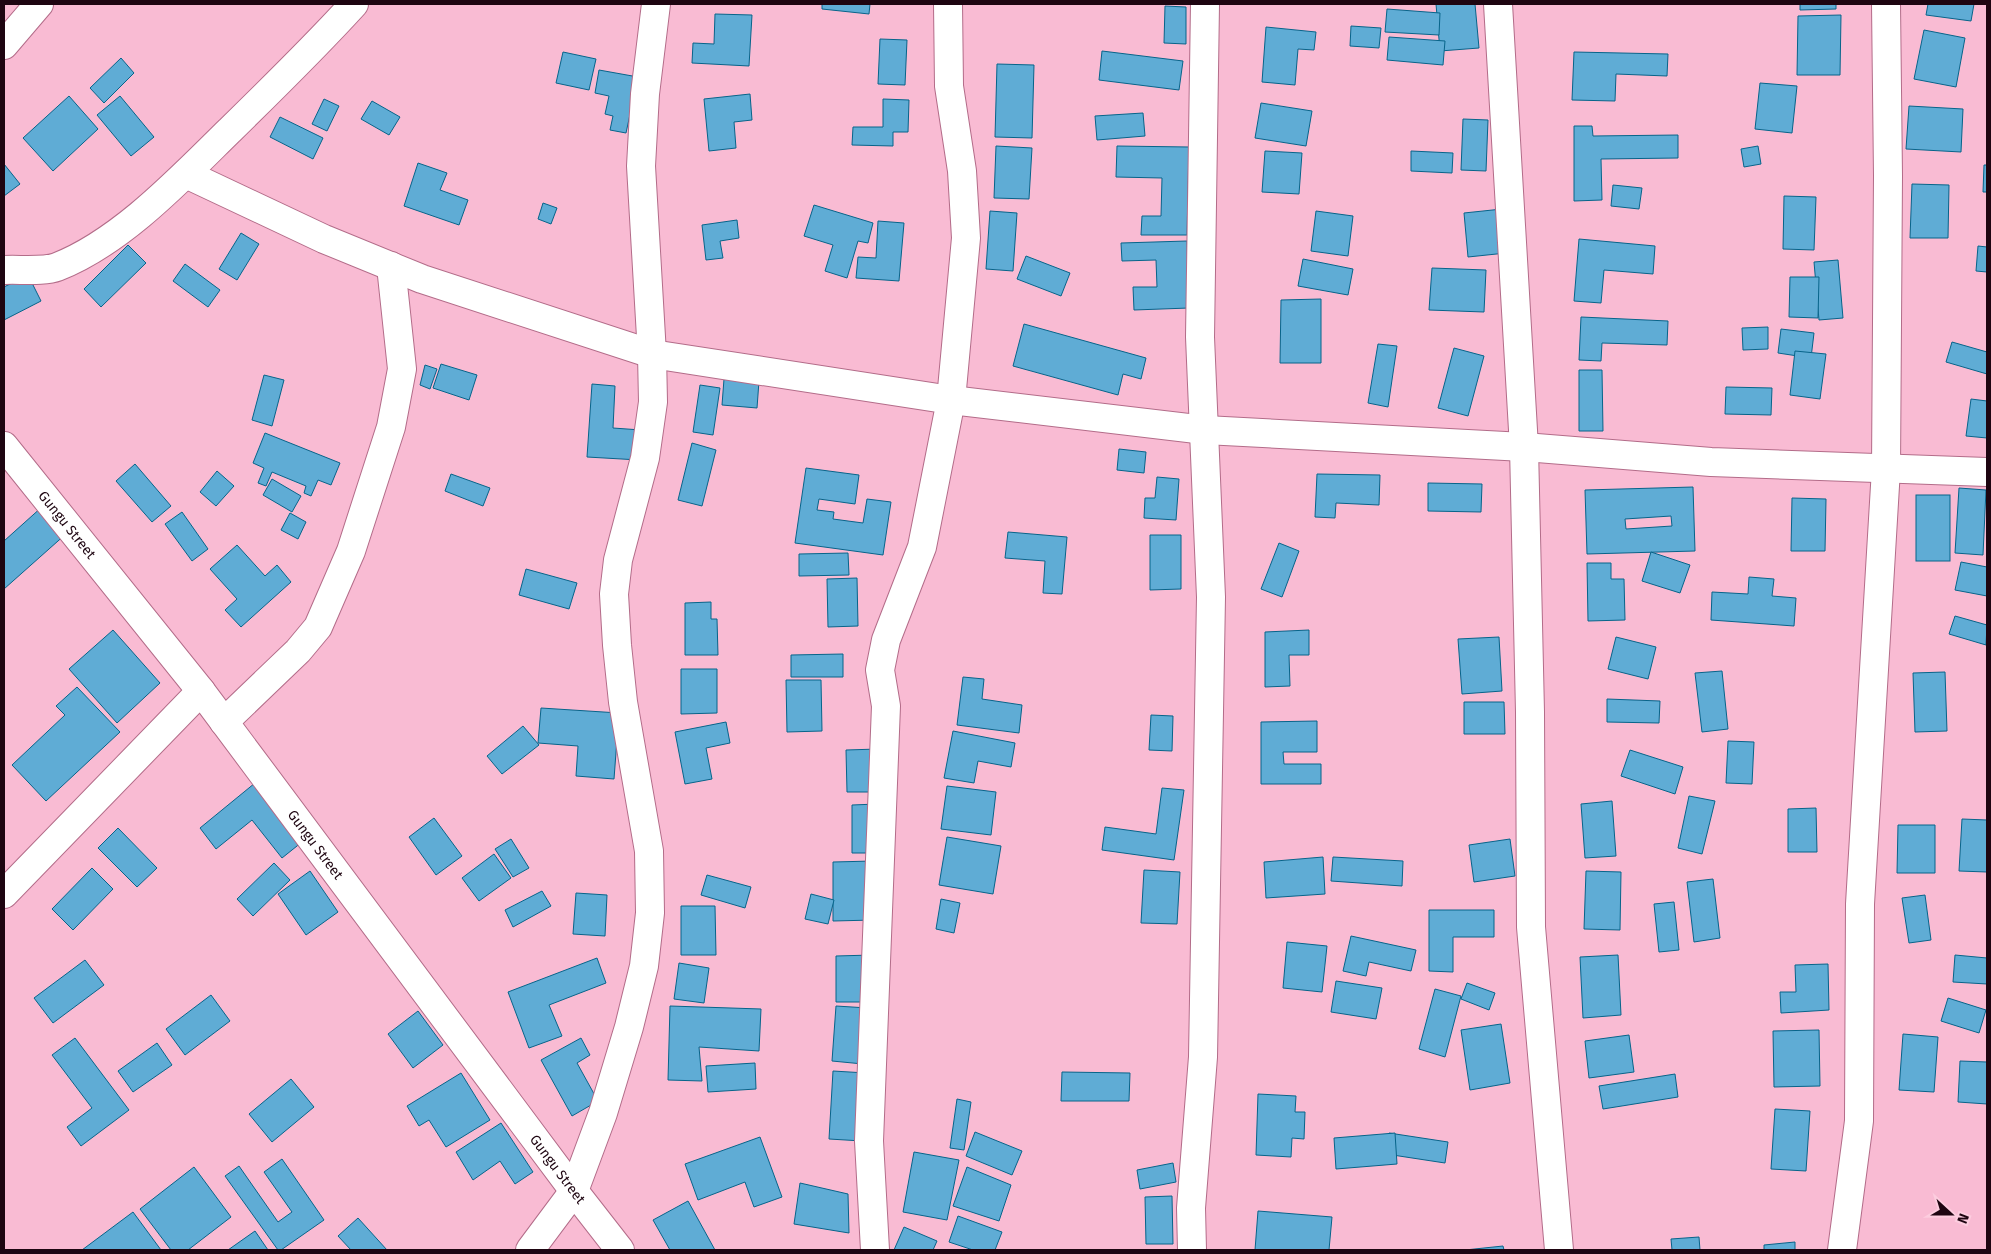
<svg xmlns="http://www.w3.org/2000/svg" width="1991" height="1254" font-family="'Fira Sans',sans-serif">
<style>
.building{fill:#5facd5;stroke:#07648a;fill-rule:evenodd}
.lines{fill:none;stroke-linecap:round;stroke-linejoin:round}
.street-casing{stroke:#b36c89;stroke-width:30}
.street{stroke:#fff;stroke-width:28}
.labels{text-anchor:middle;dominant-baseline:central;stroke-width:4;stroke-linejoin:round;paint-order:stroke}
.street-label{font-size:14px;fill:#1e0511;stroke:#fdcddf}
</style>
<rect width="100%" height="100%" fill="#f9bbd3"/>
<g class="building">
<path d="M822,4H870L869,14L822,9Z"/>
<path d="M1436,4H1475L1479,48L1440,51Z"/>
<path d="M1800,4H1836V9L1800,10Z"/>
<path d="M1928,4H1974L1971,21L1926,15Z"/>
<path d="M1165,6L1186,7V44L1164,43Z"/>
<path d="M1387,9L1440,13L1439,35L1385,32Z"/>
<path d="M715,14L752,15L749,66L692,63L693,43L714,44Z"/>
<path d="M1841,15L1840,75H1797L1798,16Z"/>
<path d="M1351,26L1381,28L1379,48L1350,46Z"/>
<path d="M1266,27L1316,32L1314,50L1298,49L1295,85L1262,82Z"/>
<path d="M1924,30L1965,38L1956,87L1914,79Z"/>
<path d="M1389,37L1445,41L1443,65L1387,60Z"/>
<path d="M880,39L907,40L905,85L878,84Z"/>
<path d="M1102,51L1183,61L1179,90L1099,80Z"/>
<path d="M563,52L596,59L589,90L556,83Z"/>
<path d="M1574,52L1668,54L1667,76L1616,74L1615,101L1572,100Z"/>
<path d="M121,58L134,73L104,103L90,88Z"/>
<path d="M997,64L1034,65L1032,138L995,137Z"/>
<path d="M599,70L638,77L626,133L610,130L613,116L605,114L609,96L595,93Z"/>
<path d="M1760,83L1797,86L1792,133L1755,129Z"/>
<path d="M750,94L752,120L734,122L736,148L709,151L704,99Z"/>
<path d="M69,96L98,129L53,171L23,138Z"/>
<path d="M120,96L154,137L131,156L97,115Z"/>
<path d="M324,99L339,106L327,131L312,124Z"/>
<path d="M883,99L909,100L908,132H893V146L852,145L853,127H883Z"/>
<path d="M372,101L400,117L389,135L361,119Z"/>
<path d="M1261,103L1312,111L1306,146L1255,138Z"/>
<path d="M1909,106L1963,109L1961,152L1906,149Z"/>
<path d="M1143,113L1145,136L1097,140L1095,116Z"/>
<path d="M280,117L323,138L313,159L270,137Z"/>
<path d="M1463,119L1488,120L1486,171L1461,170Z"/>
<path d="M1574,126H1592L1593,136L1678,135V158L1601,159L1602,200L1574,201Z"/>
<path d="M996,146L1032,148L1029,199L994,198Z"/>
<path d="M1117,146L1189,147L1187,235H1141L1142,216H1161L1162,178L1116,177Z"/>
<path d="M1758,146L1761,164L1744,167L1741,149Z"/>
<path d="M1265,151L1302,153L1299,194L1262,192Z"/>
<path d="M1411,151L1453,153L1452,173L1411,171Z"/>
<path d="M418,163L447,173L440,190L468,200L459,225L404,206Z"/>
<path d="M4,164L20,184L4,196Z"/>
<path d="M1984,165H1987V192H1983Z"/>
<path d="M1912,184L1949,185L1948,238H1910Z"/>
<path d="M1613,185L1642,188L1639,209L1611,206Z"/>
<path d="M1784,196L1816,197L1814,250L1783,249Z"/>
<path d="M543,203L557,208L551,224L538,219Z"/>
<path d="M814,205L873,223L868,243L858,241L847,278L825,271L833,245L804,236Z"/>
<path d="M1502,209L1506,253L1468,257L1464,213Z"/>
<path d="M990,211L1017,213L1013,271L986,269Z"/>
<path d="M1316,211L1353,216L1348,256L1311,251Z"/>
<path d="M737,220L739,238L720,241L723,258L706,260L702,225Z"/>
<path d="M878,221L904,223L899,281L856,278L858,257L876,258Z"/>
<path d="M241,233L259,244L237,280L219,269Z"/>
<path d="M1579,239L1655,246L1653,274L1604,270L1601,303L1574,301Z"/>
<path d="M1187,241L1189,308L1134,310L1133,287H1157L1156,260L1122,261L1121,243Z"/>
<path d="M128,245L146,263L101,307L84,289Z"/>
<path d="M1978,246L1987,247V272L1976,271Z"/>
<path d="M1026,256L1070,273L1061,296L1017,279Z"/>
<path d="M1303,259L1353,269L1348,295L1298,286Z"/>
<path d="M1838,260L1843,318L1819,320L1814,262Z"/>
<path d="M185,264L220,290L208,307L173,281Z"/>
<path d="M1432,268L1486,270L1484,312L1429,310Z"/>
<path d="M28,275L41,301L4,320V287Z"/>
<path d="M1790,277H1819L1818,318L1789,317Z"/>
<path d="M1321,299V363H1280L1281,300Z"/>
<path d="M1581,317L1668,321L1667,345L1602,343L1601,361L1579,360Z"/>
<path d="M1024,324L1146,358L1141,379L1123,374L1118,395L1013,366Z"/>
<path d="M1768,327V349L1743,350L1742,328Z"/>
<path d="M1781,329L1814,333L1811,358L1778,353Z"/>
<path d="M1952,342L1987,352V374L1946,362Z"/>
<path d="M1378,344L1397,346L1388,407L1368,403Z"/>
<path d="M1454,348L1484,356L1468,416L1438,408Z"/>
<path d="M1795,351L1826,354L1820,399L1790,395Z"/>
<path d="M441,364L477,375L469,400L433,388Z"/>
<path d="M425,365L437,369L430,389L420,385Z"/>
<path d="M1579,370H1602L1603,431H1579Z"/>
<path d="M264,375L284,380L272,426L252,420Z"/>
<path d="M724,379L759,381L757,408L722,405Z"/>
<path d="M592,384L615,386L613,428L641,430L639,460L587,457Z"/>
<path d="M700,385L720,388L713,435L693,432Z"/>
<path d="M1726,387L1772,388L1771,415L1725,414Z"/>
<path d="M1971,399L1987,401V438L1966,436Z"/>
<path d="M265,433L340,463L331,485L318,480L311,496L304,493L306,486L272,472L266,486L258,483L264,468L253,463Z"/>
<path d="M692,443L716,450L702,506L678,500Z"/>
<path d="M1119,449L1146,452L1144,473L1117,470Z"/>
<path d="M135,464L171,506L152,522L116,481Z"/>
<path d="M806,468L859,475L855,504L819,499L817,510L834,512L833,519L863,523L867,499L891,502L883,555L795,543Z"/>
<path d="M217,471L234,486L216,506L200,492Z"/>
<path d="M451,474L490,488L483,506L445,491Z"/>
<path d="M1317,474L1380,475L1379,505L1336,503L1335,518L1315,517Z"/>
<path d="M1157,477L1179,479L1176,520L1144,518L1145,498H1155Z"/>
<path d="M272,479L301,496L292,512L263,495Z"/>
<path d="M1428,483L1482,484L1481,512L1428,511Z"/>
<path d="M1693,487L1695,551L1587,554L1585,490ZM1671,516L1672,526L1626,529L1625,519Z"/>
<path d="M1959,488L1986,490L1983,555L1955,553Z"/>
<rect x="1916" y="495" width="34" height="66"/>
<path d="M1792,498L1826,499L1825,551H1791Z"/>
<path d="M43,506L67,533L4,589V541Z"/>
<path d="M182,512L208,549L192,561L165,524Z"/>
<path d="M290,513L306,522L298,539L281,530Z"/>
<path d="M1008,532L1067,537L1062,594L1043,593L1045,561L1005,558Z"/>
<path d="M1150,535H1181V589L1150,590Z"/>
<path d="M1279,543L1299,551L1282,597L1261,589Z"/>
<path d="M237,545L265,576L277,565L291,582L241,627L225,610L237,599L210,569Z"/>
<path d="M1651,552L1690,565L1680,593L1642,581Z"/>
<path d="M848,553L849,575L799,576V554Z"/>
<path d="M1961,562L1987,567V596L1955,590Z"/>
<path d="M1587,563H1611V579H1624L1625,620L1588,621Z"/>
<path d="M526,569L577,583L569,609L519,595Z"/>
<path d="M1749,577L1774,579L1772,596L1796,598L1794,626L1711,620L1712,592L1748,594Z"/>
<path d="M857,578L858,626L828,627L827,579Z"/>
<path d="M711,602V619H717L718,655H685V603Z"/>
<path d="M1955,616L1987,625L1986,645L1949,634Z"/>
<path d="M113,630L160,683L117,723L69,669Z"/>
<path d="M1309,630V655H1289L1290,686L1265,687V632Z"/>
<path d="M1499,637L1502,691L1462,694L1458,639Z"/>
<path d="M1616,637L1656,647L1648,679L1608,669Z"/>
<path d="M843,654V677H791V655Z"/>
<path d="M681,669H717V713L681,714Z"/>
<path d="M1722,671L1728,729L1702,732L1695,673Z"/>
<path d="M1945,672L1947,731L1915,732L1913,673Z"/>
<path d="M963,677L984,679L982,699L1022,705L1019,733L957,725Z"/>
<path d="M786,680H821L822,731L787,732Z"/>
<path d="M77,687L120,732L46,801L12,765L65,715L56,706Z"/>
<path d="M1607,699L1660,701L1659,723L1607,722Z"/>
<path d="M1464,702H1504L1505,734H1464Z"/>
<path d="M541,708L619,713L614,779L576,776L578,746L538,743Z"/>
<path d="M1151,715L1173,716L1172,751L1149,750Z"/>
<path d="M1317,721V752H1283L1284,764H1321V784H1261V722Z"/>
<path d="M726,722L730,743L706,748L712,779L685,784L675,732Z"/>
<path d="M523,726L539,745L502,774L487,756Z"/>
<path d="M953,731L1015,743L1011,767L978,761L974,783L944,778Z"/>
<path d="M1728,741L1754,742L1752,784L1726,783Z"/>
<path d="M878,749L879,792H847L846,750Z"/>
<path d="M1630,750L1683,767L1675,794L1621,776Z"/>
<path d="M255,783L302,842L282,858L252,820L216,849L200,828Z"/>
<path d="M947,786L996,792L991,835L941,829Z"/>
<path d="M1162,788L1184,790L1174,860L1102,850L1105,827L1156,834Z"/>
<path d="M1689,796L1715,801L1702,854L1678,848Z"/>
<path d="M1612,801L1616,856L1585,858L1581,804Z"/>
<path d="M877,804V853H852V805Z"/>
<path d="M1816,808L1817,852H1788V809Z"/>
<path d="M434,818L462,856L436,875L409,837Z"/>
<path d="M1962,819L1987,820V872L1959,871Z"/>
<path d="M1898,825H1935V873H1897Z"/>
<path d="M118,828L157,868L137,887L98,848Z"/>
<path d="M947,837L1001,846L993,894L939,885Z"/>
<path d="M511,839L529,868L513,877L495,849Z"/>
<path d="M1510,839L1515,876L1474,882L1469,845Z"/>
<path d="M494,854L511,878L479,901L462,878Z"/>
<path d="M1323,857L1325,894L1266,898L1264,862Z"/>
<path d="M1333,857L1403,861L1402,886L1331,881Z"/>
<path d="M873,861L874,920L833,921V862Z"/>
<path d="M274,863L290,880L253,916L237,899Z"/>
<path d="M92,868L113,889L73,930L52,909Z"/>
<path d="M1144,870L1180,872L1177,924L1141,923Z"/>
<path d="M310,871L338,912L306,935L278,894Z"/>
<path d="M1586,871L1621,872L1620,930L1584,929Z"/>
<path d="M707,875L751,887L745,908L701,895Z"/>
<path d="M1713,879L1720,938L1694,942L1687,882Z"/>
<path d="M542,891L551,906L513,927L505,910Z"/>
<path d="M576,893L607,895L605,936L573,934Z"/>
<path d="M811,894L834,900L828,924L805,919Z"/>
<path d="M1925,895L1931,940L1909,943L1902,898Z"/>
<path d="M941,899L960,903L954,933L936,929Z"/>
<path d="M1674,902L1679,950L1659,952L1654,904Z"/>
<path d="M681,906H715L716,955H681Z"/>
<path d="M1429,910H1494V937H1453V972L1429,971Z"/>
<path d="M1351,936L1416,950L1411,971L1369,962L1366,976L1343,971Z"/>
<path d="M1287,942L1327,946L1322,992L1283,988Z"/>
<path d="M872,955V1002H836V956Z"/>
<path d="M1618,955L1621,1015L1583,1018L1580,957Z"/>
<path d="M1955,955L1987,958V984L1953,982Z"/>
<path d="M597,958L606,983L549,1005L562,1036L529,1048L508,992Z"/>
<path d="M85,960L104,985L53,1023L34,998Z"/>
<path d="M679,963L709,968L704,1003L674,999Z"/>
<path d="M1828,964L1829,1010L1781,1013L1780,992H1796L1795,965Z"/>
<path d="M1336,981L1382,988L1376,1019L1331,1012Z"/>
<path d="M1467,983L1495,993L1489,1010L1461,999Z"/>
<path d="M1435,989L1461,996L1445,1057L1419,1049Z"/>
<path d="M211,995L230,1021L185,1055L166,1029Z"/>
<path d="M1948,998L1986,1010L1979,1033L1941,1021Z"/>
<path d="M670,1006L761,1009L759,1051L699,1047L702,1081L668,1080Z"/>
<path d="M836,1006L868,1008L863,1064L832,1061Z"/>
<path d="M418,1011L443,1045L413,1068L388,1034Z"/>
<path d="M1501,1024L1510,1083L1470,1090L1461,1030Z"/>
<path d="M1819,1030L1820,1086L1774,1087L1773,1031Z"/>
<path d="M1903,1034L1938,1037L1934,1092L1899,1090Z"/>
<path d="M1629,1035L1634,1072L1589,1078L1585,1041Z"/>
<path d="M75,1038L129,1110L81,1146L67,1127L92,1108L52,1055Z"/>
<path d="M581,1038L590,1055L577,1063L598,1101L572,1116L541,1060Z"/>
<path d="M157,1043L172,1065L133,1092L118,1071Z"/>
<path d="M1960,1061L1987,1062V1104L1958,1102Z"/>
<path d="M755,1063L756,1089L708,1092L706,1066Z"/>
<path d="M833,1071L866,1073L862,1141L829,1139Z"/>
<path d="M1062,1072L1130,1073L1129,1101H1061Z"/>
<path d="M461,1073L490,1120L446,1147L429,1120L419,1126L407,1106Z"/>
<path d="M1675,1074L1678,1097L1603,1109L1599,1086Z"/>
<path d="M291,1079L314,1107L272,1142L249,1114Z"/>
<path d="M1258,1094L1296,1096L1295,1112H1305L1304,1139L1292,1138L1291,1157L1256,1155Z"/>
<path d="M957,1099L971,1102L964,1150L950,1148Z"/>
<path d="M1775,1109L1810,1111L1806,1171L1771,1169Z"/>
<path d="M501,1123L533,1172L515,1184L500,1161L473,1180L456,1152Z"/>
<path d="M975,1132L1022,1151L1012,1175L966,1156Z"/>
<path d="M1389,1133L1448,1142L1445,1163L1386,1154Z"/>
<path d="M1395,1133L1397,1164L1336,1169L1334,1138Z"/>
<path d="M760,1137L782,1197L754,1207L745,1182L698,1200L685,1164Z"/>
<path d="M914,1152L959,1160L947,1220L903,1212Z"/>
<path d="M282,1159L324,1220L281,1250H278L225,1176L239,1166L278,1222L292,1212L264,1172Z"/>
<path d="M1173,1163L1176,1182L1140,1189L1137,1170Z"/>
<path d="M194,1167L231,1217L188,1250H171L140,1209Z"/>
<path d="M967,1167L1011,1185L999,1221L953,1206Z"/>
<path d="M800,1183L848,1194L849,1233L794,1224Z"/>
<path d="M1172,1196L1173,1244H1146L1145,1197Z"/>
<path d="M688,1201L715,1250H670L653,1220Z"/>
<path d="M1258,1211L1332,1217L1329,1250H1255Z"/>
<path d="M133,1212L161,1250H82Z"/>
<path d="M958,1216L1002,1232L995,1250H973L949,1242Z"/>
<path d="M358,1218L387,1250H351L338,1236Z"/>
<path d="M904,1227L937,1241L933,1250H894Z"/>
<path d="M255,1231L268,1250H228Z"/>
<path d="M1699,1237L1700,1250H1672L1671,1239Z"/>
<path d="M1795,1242V1250H1764V1245Z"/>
<path d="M1503,1246L1504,1250H1465Z"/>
</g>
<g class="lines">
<g class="street-casing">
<g id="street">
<path d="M1498,4L1524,447L1530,712L1531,927L1559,1250"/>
<path d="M4,45L39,4"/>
<path d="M186,174L324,239L422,279L652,354L951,400L1205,430L1524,447L1711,462L1987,472"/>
<path d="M4,270C18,269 44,272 57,267C121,242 180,179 229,131C272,89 314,48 354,4"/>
<path id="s1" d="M4,446L201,691L574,1191L620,1250"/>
<path d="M224,722L298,651L318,627L351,551L391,427L402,369L391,266"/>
<path d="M4,894L201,691"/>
<path d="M530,1250L574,1191L603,1113L629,1027L644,966L650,913L649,851L623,702L617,645L614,594L618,560L645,458L653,402L652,354L641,166L645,94L656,4"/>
<path d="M875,1250L869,1141L886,706L880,670L886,640L922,547L951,400L966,238L962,171L949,86L948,4"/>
<path d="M1192,1250L1191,1208L1203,1057L1211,597L1200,337L1205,4"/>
<path d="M1842,1250L1859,1121L1860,904L1886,469L1888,176L1886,4"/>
</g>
</g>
<use href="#street" class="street"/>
</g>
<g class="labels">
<g class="street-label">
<text stroke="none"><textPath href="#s1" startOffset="101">Gungu Street</textPath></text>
<text stroke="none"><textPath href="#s1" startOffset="506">Gungu Street</textPath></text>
<text stroke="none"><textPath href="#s1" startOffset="911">Gungu Street</textPath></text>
</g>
</g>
<rect width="1991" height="1254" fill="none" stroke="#1e0511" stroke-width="10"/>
<g transform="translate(1951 1214) rotate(111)" stroke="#fdcddf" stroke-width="4" paint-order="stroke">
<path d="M0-4L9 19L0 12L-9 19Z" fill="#1e0511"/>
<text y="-8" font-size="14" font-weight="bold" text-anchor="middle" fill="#1e0511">N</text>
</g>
</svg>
